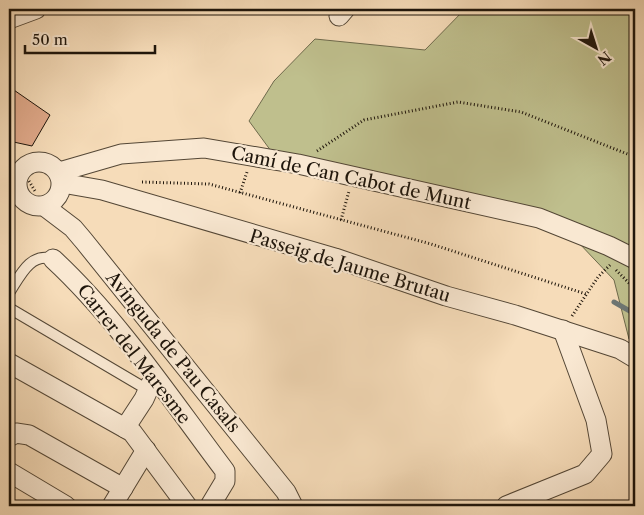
<svg xmlns="http://www.w3.org/2000/svg" width="644" height="515" font-family="'Libre Caslon Text',serif">
<style>
.green{fill:#bfbf8d;stroke:#6e6a4c}
.lines{fill:none;stroke-linecap:round;stroke-linejoin:round}
.stream{stroke:#6e7775;stroke-width:5}
.building{fill:#e0a98a;stroke:#1e150b}
.service-casing{stroke:#544736;stroke-width:12}
.minor-casing{stroke:#544736;stroke-width:21}
.path{stroke:#1e150b;stroke-width:3;stroke-dasharray:1 2.5;stroke-linecap:butt}
.service{stroke:#f9e8d2;stroke-width:10}
.minor{stroke:#f9e8d2;stroke-width:19}
.labels{text-anchor:middle;dominant-baseline:central;stroke-width:4.5;stroke-linejoin:round;paint-order:stroke}
.street-label{font-size:18px;fill:#1e150b;stroke:#f9e8d2}
</style>
<rect width="100%" height="100%" fill="#f6dcb9"/>
<filter id="stains"><feTurbulence type="fractalNoise" baseFrequency=".004" numOctaves="4"/><feColorMatrix values="0 0 0 0 .2 0 0 0 0 .09 0 0 0 0 .02 0 0 0 .5 -.17"/></filter>
<radialGradient id="worn" r=".72"><stop offset=".6" stop-color="#630" stop-opacity="0"/><stop offset="1" stop-color="#630" stop-opacity=".3"/></radialGradient>
<path class="green" d="M465,9H635V342L629,339L614,280L578,242L534,214L271,151L249,121L274,81L315,39L425,50Z"/>
<g class="lines">
<path class="stream" d="M614,302L635,314"/>
</g>
<path class="building" d="M11,88L50,115L32,146L9,141V90Z"/>
<g class="lines">
<g class="service-casing">
<g id="service">
<path d="M9,293C20,276 30,252 53,259"/>
<path d="M9,308L148,390"/>
</g>
</g>
<g class="minor-casing">
<g id="minor">
<path d="M339,16L345,9"/>
<path d="M9,19L36,9"/>
<circle cx="39" cy="184" r="22"/>
<path d="M59,172L121,154L204,148L298,164L539,218L609,246L635,259"/>
<path d="M62,183L102,190L335,258L446,296L515,315L620,349L635,358"/>
<path d="M44,206L73,228L84,241L286,492L293,506"/>
<path d="M53,259C118,319 172,401 225,471V481L210,506"/>
<path d="M9,363L132,432L187,506"/>
<path d="M125,428L144,399L154,377"/>
<path d="M9,437L16,433L29,435L123,488"/>
<path d="M9,472L66,506"/>
<path d="M112,506L146,450"/>
<path d="M506,506L585,474L602,454L596,420L563,330"/>
</g>
</g>
<g class="path">
<path d="M317,151L364,120L458,102L521,112L635,157"/>
<path d="M29,181L35,191"/>
<path d="M142,182L209,184L431,244L586,294"/>
<path d="M240,193L247,172"/>
<path d="M341,220L349,191"/>
<path d="M616,270L635,289"/>
<path d="M572,316L598,277L610,265"/>
</g>
<use href="#service" class="service"/>
<use href="#minor" class="minor"/>
</g>
<g class="labels">
<g class="street-label">
<text transform="translate(351 178) rotate(12)">Camí de Can Cabot de Munt</text>
<text transform="translate(350 266) rotate(17)">Passeig de Jaume Brutau</text>
<text transform="translate(173 352) rotate(51)">Avinguda de Pau Casals</text>
<text transform="translate(134 354) rotate(52)">Carrer del Maresme</text>
</g>
</g>
<rect width="644" height="515" fill="none" stroke="#f6dcb9" stroke-width="30"/>
<rect x="10" y="10" width="624" height="495" fill="none" stroke="#1e150b" stroke-width="2.5"/>
<rect x="15" y="15" width="614" height="485" fill="none" stroke="#1e150b"/>
<g transform="translate(596 48) rotate(141)" stroke="#f9e8d2" stroke-width="4" paint-order="stroke">
<path d="M0-4L9 19L0 12L-9 19Z" fill="#1e150b"/>
<text y="-8" font-size="14" font-weight="bold" text-anchor="middle" fill="#1e150b">N</text>
</g>
<path d="M25 45v8h130v-8" fill="none" stroke="#1e150b" stroke-width="2.5"/>
<text x="32" y="45" font-size="15" fill="#1e150b" stroke="#f9e8d2" stroke-width="4" paint-order="stroke">50 m</text>
<rect width="100%" height="100%" filter="url(#stains)"/>
<rect width="100%" height="100%" fill="url(#worn)"/>
</svg>
